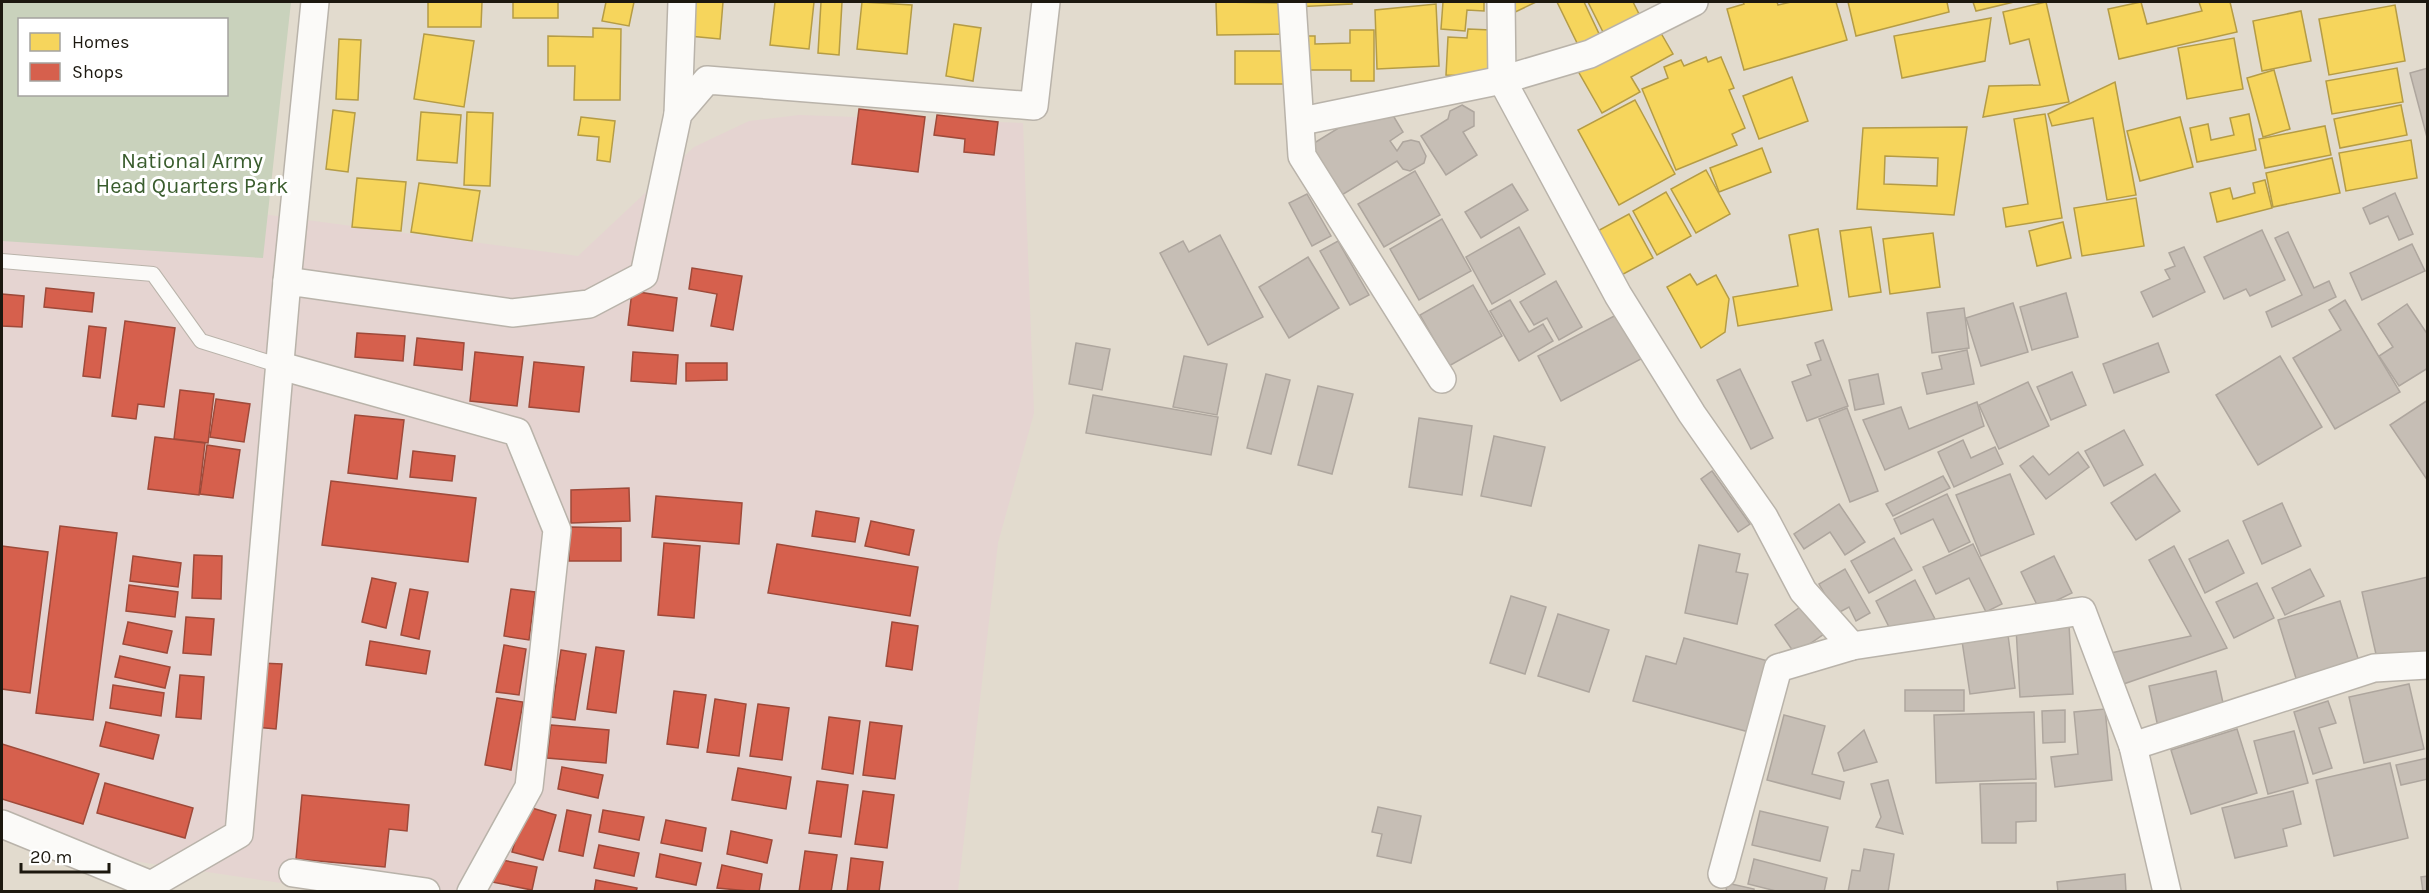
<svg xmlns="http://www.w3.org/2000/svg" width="2429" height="893" font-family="Karla,sans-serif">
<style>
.commercial{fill:#e5d4d1}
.green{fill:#c9d2bc;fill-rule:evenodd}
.homes{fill:#f6d55c;stroke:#b59c45;stroke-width:1.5;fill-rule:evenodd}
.shops{fill:#d6604d;stroke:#9e4a3a;stroke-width:1.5}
.building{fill:#c6beb5;stroke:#aea69e;stroke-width:1.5}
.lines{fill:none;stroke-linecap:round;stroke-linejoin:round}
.lane-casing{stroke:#b9b3aa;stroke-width:16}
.street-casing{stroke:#b9b3aa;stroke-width:30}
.lane{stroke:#fbfaf8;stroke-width:14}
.street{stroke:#fbfaf8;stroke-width:27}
.labels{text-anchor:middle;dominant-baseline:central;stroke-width:6;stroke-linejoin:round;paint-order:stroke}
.park-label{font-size:22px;fill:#395c2d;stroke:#fff}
</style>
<rect width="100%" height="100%" fill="#e2dbce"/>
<path class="commercial" d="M799,115L1023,123L1034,413L998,543L958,891L328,890L72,852L2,818V212H247L578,256L694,147L749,121Z"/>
<path class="green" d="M2,2H291L263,258L2,241ZM20,20H226V94H20Z"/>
<g class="homes">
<path d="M428,2H482L481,27H428Z"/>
<rect x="513" y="2" width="45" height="16"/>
<path d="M606,2H634L629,26L602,21Z"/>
<path d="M692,2H723L720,39L689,36Z"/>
<path d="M775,2H814L809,49L770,45Z"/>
<path d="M821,2H842L839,55L818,53Z"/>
<path d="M862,2L912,5L907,54L857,49Z"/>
<path d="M1216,2L1286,3V34L1217,35Z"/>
<path d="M1295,2H1352V4L1295,7Z"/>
<path d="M1443,2H1484V11L1467,10L1465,31L1441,29Z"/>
<path d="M1505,2H1536L1511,14Z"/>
<path d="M1557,2H1584L1601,38L1580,49Z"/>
<path d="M1588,2H1633L1641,18L1605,36Z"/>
<path d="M1743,2H1777L1778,5L1791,2H1836L1847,40L1744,70L1727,9L1744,4Z"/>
<path d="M1848,2H1947L1949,12L1856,36Z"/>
<path d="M1973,2H2014L1976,11Z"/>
<path d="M2046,2L2069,102L1983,117L1989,86L2040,85L2029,39L2010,44L2003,12Z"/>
<path d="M2141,2L2147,24L2202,11L2199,2H2230L2237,32L2119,59L2108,9Z"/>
<path d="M1436,4L1439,66L1377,69L1375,10Z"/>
<path d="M2395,5L2405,61L2329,75L2319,19Z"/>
<path d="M2301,11L2311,61L2262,71L2253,21Z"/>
<path d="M1991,18L1985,61L1902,78L1894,36Z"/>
<path d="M954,24L981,28L973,81L946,76Z"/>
<path d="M593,28L621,29L620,100H574L575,66H548V36L593,37Z"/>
<path d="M1658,28L1673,54L1631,77L1640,92L1602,113L1578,71Z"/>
<path d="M1468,29L1491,30L1488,77L1446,75L1448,37L1467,38Z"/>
<path d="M1350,30H1374V81H1351V70H1298V36H1315V44L1350,43Z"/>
<path d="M424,34L474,41L464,107L414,99Z"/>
<path d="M2234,38L2243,89L2187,99L2178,48Z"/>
<path d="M339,39L361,40L358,100L336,99Z"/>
<path d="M1235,51H1288L1287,84H1235Z"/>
<path d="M1706,57L1708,62L1721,57L1734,88L1729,90L1745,128L1732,134L1737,145L1676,170L1642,89L1668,78L1664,67L1681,60L1684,66Z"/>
<path d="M2397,68L2403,102L2332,114L2326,81Z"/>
<path d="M2274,70L2290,129L2263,137L2247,78Z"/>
<path d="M1792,77L1808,121L1759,139L1743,96Z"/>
<path d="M2115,82L2136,195L2107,200L2093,118L2052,126L2048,114Z"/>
<path d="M1635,100L1675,174L1619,205L1578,130Z"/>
<path d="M2401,105L2407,135L2340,148L2334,119Z"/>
<path d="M333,110L355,113L348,172L326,169Z"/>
<path d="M421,112L461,115L457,163L417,160Z"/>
<path d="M467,112L493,113L490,186L464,185Z"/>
<path d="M2045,114L2062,218L2006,227L2003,208L2028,204L2014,119Z"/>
<path d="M2249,114L2256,150L2197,162L2190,128L2208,124L2211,140L2234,135L2230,118Z"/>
<path d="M581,117L615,121L610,162L597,160L599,137L578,135Z"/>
<path d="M2180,117L2193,167L2140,181L2127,131Z"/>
<path d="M2325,126L2331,155L2265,168L2259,139Z"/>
<path d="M1967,127L1954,215L1857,209L1863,128ZM1885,156L1938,158L1937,186L1884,184Z"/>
<path d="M2411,140L2417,178L2346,191L2339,153Z"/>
<path d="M1762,148L1771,172L1719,192L1710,168Z"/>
<path d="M2332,158L2340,193L2273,207L2266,173Z"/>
<path d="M1706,170L1730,214L1696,233L1671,189Z"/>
<path d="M357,178L406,182L401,231L352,227Z"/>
<path d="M2265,180L2272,208L2217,222L2210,193L2230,188L2233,199L2255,193L2253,183Z"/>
<path d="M419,183L480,191L472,241L411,232Z"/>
<path d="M1666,192L1691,236L1657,255L1633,211Z"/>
<path d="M2136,198L2144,246L2082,256L2074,208Z"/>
<path d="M1629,214L1653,258L1616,278L1592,234Z"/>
<path d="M2063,222L2071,258L2037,266L2029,231Z"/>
<path d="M1871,227L1881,292L1849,297L1840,231Z"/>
<path d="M1818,229L1832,310L1738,326L1733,297L1798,286L1789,235Z"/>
<path d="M1933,233L1940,287L1890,294L1883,239Z"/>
<path d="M1690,274L1697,285L1716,275L1729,299L1725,332L1701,348L1667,287Z"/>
</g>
<g class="shops">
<path d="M859,109L925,117L918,172L852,164Z"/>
<path d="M937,115L998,122L994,155L964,152L965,139L934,135Z"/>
<path d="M692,268L742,276L733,330L711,326L717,294L689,289Z"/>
<path d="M46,288L94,293L92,312L44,307Z"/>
<path d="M632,291L677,298L673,331L628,325Z"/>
<path d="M2,294L24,296L22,327L2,326Z"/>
<path d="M125,321L175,328L164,407L138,404L136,419L112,416Z"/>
<path d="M89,326L106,328L100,378L83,376Z"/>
<path d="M357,333L405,336L403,361L355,357Z"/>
<path d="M417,338L464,343L462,370L414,365Z"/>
<path d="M475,352L523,357L517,406L470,401Z"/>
<path d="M633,352L678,355L676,384L631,381Z"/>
<path d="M534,362L584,367L579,412L529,407Z"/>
<path d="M686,363H727V380L686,381Z"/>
<path d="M180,390L214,394L208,443L174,439Z"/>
<path d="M216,399L250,404L244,442L210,437Z"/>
<path d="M355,415L404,420L397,479L348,473Z"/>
<path d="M155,437L205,443L199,495L148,489Z"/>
<path d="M207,445L240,450L233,498L200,494Z"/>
<path d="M413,451L455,456L452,481L410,477Z"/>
<path d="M331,481L476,498L468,562L322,545Z"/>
<path d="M629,488L630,521L571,523V490Z"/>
<path d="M656,496L742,503L739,544L652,537Z"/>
<path d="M816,511L859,518L855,542L812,536Z"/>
<path d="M871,521L914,530L909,555L865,546Z"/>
<path d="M60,526L117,533L93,720L36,713Z"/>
<path d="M570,527L621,528V561H569Z"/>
<path d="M664,543L700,546L694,618L658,615Z"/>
<path d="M777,544L918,567L910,616L768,593Z"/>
<path d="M2,546L48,552L30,693L2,689Z"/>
<path d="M194,555L222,556L221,599L192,598Z"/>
<path d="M133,556L181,563L178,587L130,581Z"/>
<path d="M372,578L396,583L386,628L362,622Z"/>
<path d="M129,585L178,592L175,617L126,611Z"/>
<path d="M410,589L428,592L419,639L401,635Z"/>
<path d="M511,589L535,592L529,640L504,636Z"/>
<path d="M186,617L214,619L211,655L183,653Z"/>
<path d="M128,622L172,631L167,653L123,644Z"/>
<path d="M892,622L918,626L912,670L886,666Z"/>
<path d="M370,641L430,651L426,674L366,665Z"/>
<path d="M504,645L526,649L519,695L496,692Z"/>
<path d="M596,647L624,651L616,713L587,709Z"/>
<path d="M561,650L586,654L575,720L551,717Z"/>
<path d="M120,656L170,667L165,688L115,677Z"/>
<path d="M260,663L282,664L276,729L255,727Z"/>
<path d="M180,675L204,677L201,719L176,717Z"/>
<path d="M113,685L164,693L161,716L110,708Z"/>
<path d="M674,691L706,695L698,748L667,744Z"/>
<path d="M497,698L523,702L511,770L485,765Z"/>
<path d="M715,699L746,704L739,756L707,752Z"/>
<path d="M758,704L789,708L782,760L750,756Z"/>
<path d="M829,717L860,721L853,774L822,769Z"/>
<path d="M106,722L159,735L153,759L100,746Z"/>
<path d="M870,722L902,726L895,779L863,775Z"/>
<path d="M551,725L609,730L606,763L547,758Z"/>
<path d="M2,744L99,774L83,824L2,799Z"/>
<path d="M562,767L603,775L598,798L558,789Z"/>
<path d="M738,768L791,777L786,809L732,800Z"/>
<path d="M817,781L848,785L841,837L809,833Z"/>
<path d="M105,783L193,808L185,838L97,813Z"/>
<path d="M863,791L894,795L887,848L855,844Z"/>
<path d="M302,795L409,805L407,831L389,829L385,867L296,859Z"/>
<path d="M525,806L556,815L543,860L512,852Z"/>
<path d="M567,810L591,815L583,856L559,851Z"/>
<path d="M603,810L644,817L639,840L599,832Z"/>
<path d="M666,820L706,828L702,851L661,843Z"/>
<path d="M731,831L772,840L767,863L727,854Z"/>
<path d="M599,845L639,853L634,876L594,868Z"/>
<path d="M805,851L837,855L831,892H799Z"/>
<path d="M660,854L701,863L696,885L656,877Z"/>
<path d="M851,858L883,862L879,892H847Z"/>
<path d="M497,859L537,867L532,890L492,882Z"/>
<path d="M722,865L762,874L759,892L717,888Z"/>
<path d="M596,880L637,888L636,892H594Z"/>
</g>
<g class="building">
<path d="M2428,68V141L2410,73Z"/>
<path d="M1462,105L1474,112V126L1463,132L1477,155L1446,175L1421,136L1448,119L1450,111Z"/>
<path d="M1371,108L1378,119L1391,112L1403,132L1390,141L1397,151L1403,142L1411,140L1419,142L1426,156L1424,163L1410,171L1403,169L1397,161L1337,198L1306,148Z"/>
<path d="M1415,171L1440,215L1384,247L1358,204Z"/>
<path d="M1512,184L1528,210L1481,238L1465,212Z"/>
<path d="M2395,193L2413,234L2399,240L2388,216L2370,224L2363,208Z"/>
<path d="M1307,194L1331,236L1312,246L1289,203Z"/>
<path d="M1442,219L1471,271L1419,300L1390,249Z"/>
<path d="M1519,227L1545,274L1492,304L1466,257Z"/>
<path d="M2262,230L2285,280L2250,296L2246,289L2224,299L2204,257Z"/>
<path d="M2288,232L2314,288L2329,281L2336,297L2272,327L2266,312L2302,295L2275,238Z"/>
<path d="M1220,235L1263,317L1208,345L1160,253L1183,241L1189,252Z"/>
<path d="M1338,241L1369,295L1350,305L1320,251Z"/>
<path d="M2412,244L2425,271L2362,300L2350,273Z"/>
<path d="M2184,247L2205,292L2153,317L2141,292L2170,279L2165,270L2175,266L2169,253Z"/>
<path d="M1308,257L1339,308L1289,338L1259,287Z"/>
<path d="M1556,281L1582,327L1559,340L1547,318L1534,325L1520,302Z"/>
<path d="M1473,285L1502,336L1449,366L1420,315Z"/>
<path d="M2066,293L2078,337L2032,350L2020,307Z"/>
<path d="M1510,300L1529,332L1543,324L1553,341L1519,361L1490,311Z"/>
<path d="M2345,300L2400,392L2335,429L2293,358L2341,330L2329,310Z"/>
<path d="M2013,303L2028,352L1981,366L1966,318Z"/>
<path d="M2407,304L2428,335V368L2399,386L2379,356L2393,347L2378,324Z"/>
<path d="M1964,308L1969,348L1932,353L1927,313Z"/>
<path d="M1618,314L1641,359L1561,401L1538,356Z"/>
<path d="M1823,340L1848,406L1807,421L1792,382L1811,375L1807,365L1821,360L1815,343Z"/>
<path d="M1076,343L1110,349L1102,390L1069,384Z"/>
<path d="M2158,343L2169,372L2114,393L2103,364Z"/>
<path d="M1967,350L1974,384L1927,394L1922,373L1942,369L1939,356Z"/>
<path d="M1184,356L1227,364L1217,415L1173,407Z"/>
<path d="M2280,356L2322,427L2258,465L2216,395Z"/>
<path d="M1740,369L1773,438L1751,449L1717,380Z"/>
<path d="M2072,372L2086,405L2051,420L2037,387Z"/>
<path d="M1266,374L1290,380L1271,454L1247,448Z"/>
<path d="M1878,374L1884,404L1855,410L1849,380Z"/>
<path d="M2028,382L2049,426L1999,449L1979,405Z"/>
<path d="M1318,386L1353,394L1332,474L1298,465Z"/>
<path d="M1093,395L1218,417L1211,455L1086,433Z"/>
<path d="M2428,400V481L2390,425Z"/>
<path d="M1977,402L1984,426L1885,470L1863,420L1901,407L1909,429Z"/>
<path d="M1847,408L1878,491L1850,502L1819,419Z"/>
<path d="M1419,418L1472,426L1462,495L1409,487Z"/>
<path d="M2124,430L2143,465L2104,486L2085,451Z"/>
<path d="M1494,436L1545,447L1531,506L1481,496Z"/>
<path d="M1963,440L1971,458L1995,447L2003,464L1954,487L1938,452Z"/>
<path d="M2078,452L2089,467L2046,499L2020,466L2033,456L2049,475Z"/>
<path d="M1712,471L1750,524L1738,532L1701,479Z"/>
<path d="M2010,474L2034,534L1981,556L1956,495Z"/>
<path d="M2155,474L2180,511L2136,540L2111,503Z"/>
<path d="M1943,476L1950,488L1893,516L1886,504Z"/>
<path d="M1947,494L1970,542L1949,552L1933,519L1901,534L1894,519Z"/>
<path d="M2282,503L2301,546L2262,564L2243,521Z"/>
<path d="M1839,504L1865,542L1845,555L1830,532L1804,549L1794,534Z"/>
<path d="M1894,538L1912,570L1869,593L1851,561Z"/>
<path d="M2228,540L2244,573L2205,593L2189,559Z"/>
<path d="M1973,544L2002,604L1986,612L1969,578L1936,594L1923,567Z"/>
<path d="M1699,545L1740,554L1736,572L1748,574L1737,624L1685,613Z"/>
<path d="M2174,546L2227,648L2115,687L2101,655L2191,636L2149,560Z"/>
<path d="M2054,556L2072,593L2039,609L2021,572Z"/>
<path d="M1845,569L1870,613L1856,621L1849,607L1836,614L1819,584Z"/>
<path d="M2310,569L2324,596L2285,615L2272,588Z"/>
<path d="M2428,577V651L2378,663L2362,592Z"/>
<path d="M1915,580L1935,619L1890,629L1876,601Z"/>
<path d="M2257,583L2274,618L2234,638L2216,602Z"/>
<path d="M1511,596L1546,607L1525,674L1490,663Z"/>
<path d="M2340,601L2361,668L2299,688L2278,620Z"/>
<path d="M1803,605L1824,634L1795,654L1775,625Z"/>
<path d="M1558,614L1609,630L1589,692L1538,676Z"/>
<path d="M2069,625L2073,694L2020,697L2016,628Z"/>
<path d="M2008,635L2015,688L1970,694L1962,641Z"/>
<path d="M1684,638L1768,661L1749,732L1633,701L1646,656L1676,664Z"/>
<path d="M2216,671L2225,712L2158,727L2149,686Z"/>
<path d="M2409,684L2424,749L2364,763L2349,697Z"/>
<rect x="1905" y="690" width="59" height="21"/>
<path d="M2328,701L2336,723L2319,728L2332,768L2313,774L2294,712Z"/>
<path d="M2105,709L2112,780L2055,787L2051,757L2078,754L2074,712Z"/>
<path d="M2065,710V742L2043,743L2042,711Z"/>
<path d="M2034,712L2036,779L1936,783L1934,715Z"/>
<path d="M1784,715L1825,726L1812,774L1844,782L1840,799L1767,780Z"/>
<path d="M2237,729L2257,793L2191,814L2171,750Z"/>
<path d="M1864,730L1877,762L1844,771L1838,753Z"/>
<path d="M2294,731L2308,783L2268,794L2254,741Z"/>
<path d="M2428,758V779L2401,785L2396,765Z"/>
<path d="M2390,763L2408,838L2334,856L2316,780Z"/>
<path d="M1888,780L1903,834L1876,827L1881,817L1871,784Z"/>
<path d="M2036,783V821L2016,822V843H1982L1980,784Z"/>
<path d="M2293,791L2301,824L2283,829L2287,846L2235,858L2222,808Z"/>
<path d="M1378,807L1421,816L1411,863L1377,856L1382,834L1372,832Z"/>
<path d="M1760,811L1828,827L1820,861L1752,845Z"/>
<path d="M1864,849L1894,854L1888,892H1848L1852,870L1860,871Z"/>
<path d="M1754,859L1827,878L1824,892H1780L1748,884Z"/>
<path d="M2125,874L2126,892H2058L2057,882Z"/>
<path d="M2428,876V892H2423L2421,877Z"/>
<path d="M1727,883L1754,889V892H1726Z"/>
</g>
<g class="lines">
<g class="lane-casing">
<path id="lane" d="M2,261L153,274L201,341L281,366"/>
</g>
<g class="street-casing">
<g id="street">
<path d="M1292,2L1302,156L1442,379"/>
<path d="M1501,2L1502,80L1618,295L1692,414L1764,517L1803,591L1852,646"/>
<path d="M678,114L682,2"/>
<path d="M1302,121L1502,80L1590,54L1694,2"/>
<path d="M287,281L315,2"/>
<path d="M281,366L517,432L557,530L529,787L471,892"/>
<path d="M2133,746L2374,668L2428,665"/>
<path d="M2,824L151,885L239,834L287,281L512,313L589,304L644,275L678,114L707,80L1034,106L1046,2"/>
<path d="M293,873L426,892"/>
<path d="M1722,874L1778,668L1852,646L2082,611L2133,746L2167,892"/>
</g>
</g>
<use href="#lane" class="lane"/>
<use href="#street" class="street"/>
</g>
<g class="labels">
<g class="park-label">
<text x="192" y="161">National Army<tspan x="192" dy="25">Head Quarters Park</tspan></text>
</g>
</g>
<rect width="2429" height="893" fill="none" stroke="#1c180f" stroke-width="6"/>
<rect x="18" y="18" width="210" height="78" fill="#ffffff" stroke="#a4a39f" stroke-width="1.5"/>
<rect x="30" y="33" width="30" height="18" fill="#f6d55c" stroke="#a4a39f" stroke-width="1.5"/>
<text x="72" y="48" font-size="18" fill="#1c180f">Homes</text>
<rect x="30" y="63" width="30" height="18" fill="#d6604d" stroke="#a4a39f" stroke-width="1.5"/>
<text x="72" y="78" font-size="18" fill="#1c180f">Shops</text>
<path d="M21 863v9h88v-9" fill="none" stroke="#1c180f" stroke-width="3"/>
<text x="30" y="863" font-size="18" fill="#1c180f" stroke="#ffffff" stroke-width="4.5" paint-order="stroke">20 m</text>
</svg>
